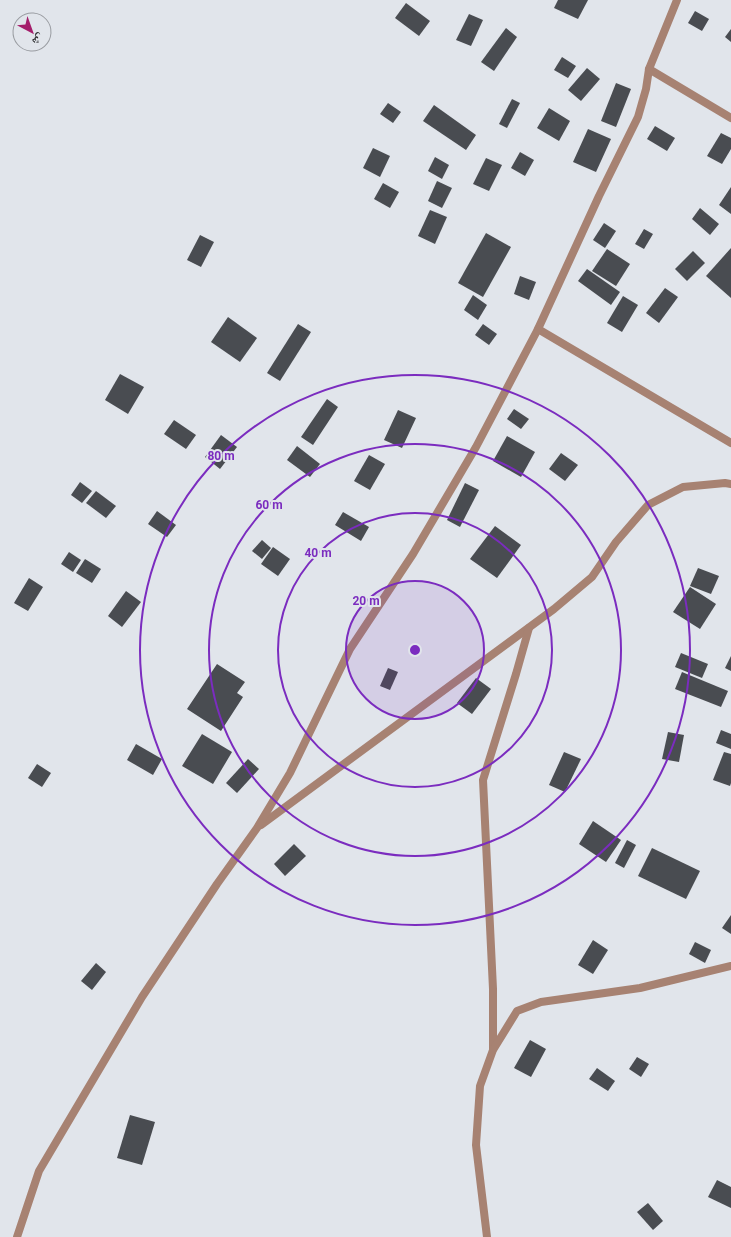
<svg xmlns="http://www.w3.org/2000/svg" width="731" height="1237" font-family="Roboto,'Noto Naskh Arabic',sans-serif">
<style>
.building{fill:#494c51}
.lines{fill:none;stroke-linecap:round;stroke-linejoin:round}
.street{stroke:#a78272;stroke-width:8}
.ring{fill:none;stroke:#7b2cbf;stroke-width:2}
.centre{fill:#7b2cbf;stroke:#e1e5eb;stroke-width:2}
.ring-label{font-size:12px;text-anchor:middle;font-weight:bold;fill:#7b2cbf;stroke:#e1e5eb;stroke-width:4;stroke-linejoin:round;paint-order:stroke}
</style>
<rect width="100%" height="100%" fill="#e1e5eb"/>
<g class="building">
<path d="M558,0H588L578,19L554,8Z"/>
<path d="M406,3L430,21L419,36L395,18Z"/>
<path d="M695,11L709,19L702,31L688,23Z"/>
<path d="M469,14L483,20L471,46L456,40Z"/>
<path d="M506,28L517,37L494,71L481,62Z"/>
<path d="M731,29V42L725,37Z"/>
<path d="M562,57L576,66L568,78L554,70Z"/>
<path d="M587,68L600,79L581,101L568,90Z"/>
<path d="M616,83L631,89L616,127L601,121Z"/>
<path d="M512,99L520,103L507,128L499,124Z"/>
<path d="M388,103L401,112L393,123L380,114Z"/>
<path d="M434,105L476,135L466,150L423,121Z"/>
<path d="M549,108L570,121L559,141L537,128Z"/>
<path d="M655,126L675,138L667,151L647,139Z"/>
<path d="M588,129L611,139L596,172L573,162Z"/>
<path d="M721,133L731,138V149L722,164L707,156Z"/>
<path d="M373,148L390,156L380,177L363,168Z"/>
<path d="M520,152L534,160L525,176L511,168Z"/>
<path d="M435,157L449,165L442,179L428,171Z"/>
<path d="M486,158L502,165L489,191L473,184Z"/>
<path d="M437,181L452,188L442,208L428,201Z"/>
<path d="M383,183L399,192L390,208L374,199Z"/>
<path d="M731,187V214L719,205Z"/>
<path d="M700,208L719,224L710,235L692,219Z"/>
<path d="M430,210L447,217L435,244L418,236Z"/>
<path d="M604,223L616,231L605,248L593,240Z"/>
<path d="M644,229L653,234L644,249L635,244Z"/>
<path d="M486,233L511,247L483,297L458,283Z"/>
<path d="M200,235L214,242L201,267L187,260Z"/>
<path d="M731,248V298L706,276Z"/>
<path d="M607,249L630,264L616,286L592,271Z"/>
<path d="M693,251L705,263L687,281L675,269Z"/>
<path d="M587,269L620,292L611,305L578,281Z"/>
<path d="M520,276L536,282L529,300L514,294Z"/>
<path d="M665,288L678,297L659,323L646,313Z"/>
<path d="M473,295L487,305L478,320L464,310Z"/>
<path d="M623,296L638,305L622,332L607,323Z"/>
<path d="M228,317L257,338L240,362L211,342Z"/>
<path d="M298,324L311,332L280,381L267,373Z"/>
<path d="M483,324L497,334L489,345L475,335Z"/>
<path d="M120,374L144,387L128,414L105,400Z"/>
<path d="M327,399L338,407L313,445L301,437Z"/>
<path d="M514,409L529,419L521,429L507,419Z"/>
<path d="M398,410L416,418L402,448L384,440Z"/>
<path d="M174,420L196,435L186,449L164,434Z"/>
<path d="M221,435L237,447L220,469L205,457Z"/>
<path d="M507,436L535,452L521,477L493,461Z"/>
<path d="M297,446L320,464L310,477L287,460Z"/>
<path d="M561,453L578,465L565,481L549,469Z"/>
<path d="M369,455L385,464L370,490L354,481Z"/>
<path d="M80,482L92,491L82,503L71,495Z"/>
<path d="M465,483L479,490L460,527L447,520Z"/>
<path d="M96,491L116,506L106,518L86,503Z"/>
<path d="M157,511L176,525L167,537L148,524Z"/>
<path d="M343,512L369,527L361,541L335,525Z"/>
<path d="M495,526L521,545L497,578L470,559Z"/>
<path d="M262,540L271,548L262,559L252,551Z"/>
<path d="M273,547L290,559L278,576L261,564Z"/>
<path d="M69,552L81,560L73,572L61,564Z"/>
<path d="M85,559L101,569L92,583L76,573Z"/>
<path d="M698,568L719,576L711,594L690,586Z"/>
<path d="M29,578L43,587L28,611L14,603Z"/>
<path d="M690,587L716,604L700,629L673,612Z"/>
<path d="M126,591L141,602L122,627L108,616Z"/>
<path d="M681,653L708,664L702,678L675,667Z"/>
<path d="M731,656V671L725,668Z"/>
<path d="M217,664L245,682L237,693L243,697L221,731L187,709Z"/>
<path d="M388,668L398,672L390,690L380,686Z"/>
<path d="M682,672L728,691L721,707L675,689Z"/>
<path d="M476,678L491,689L472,714L457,703Z"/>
<path d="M721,730L731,734V749L716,743Z"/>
<path d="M668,732L684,735L679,762L662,759Z"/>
<path d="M202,734L232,752L213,784L182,766Z"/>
<path d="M136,744L162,759L153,775L127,760Z"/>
<path d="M564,752L581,759L565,792L549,785Z"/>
<path d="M724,752L731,754V783L730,786L713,780Z"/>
<path d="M248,759L259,769L237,793L226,783Z"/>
<path d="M37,764L51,773L42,787L28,778Z"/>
<path d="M593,821L621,840L606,862L579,844Z"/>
<path d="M627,840L636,845L624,868L615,863Z"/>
<path d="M294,844L306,856L285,876L274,864Z"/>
<path d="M652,848L700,871L686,899L638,876Z"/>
<path d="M731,915V934L722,928Z"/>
<path d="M593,940L608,950L593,974L578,965Z"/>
<path d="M695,942L711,950L705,963L689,954Z"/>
<path d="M96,963L106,972L92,990L81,981Z"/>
<path d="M530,1040L546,1049L531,1077L514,1068Z"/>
<path d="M637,1057L649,1064L641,1077L629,1069Z"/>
<path d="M597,1068L615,1081L608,1091L589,1079Z"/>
<path d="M130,1115L155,1122L142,1165L117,1158Z"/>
<path d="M717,1180L731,1187V1208L708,1197Z"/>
<path d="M648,1203L663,1221L653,1230L637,1212Z"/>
</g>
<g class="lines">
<g class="street">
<path d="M649,69L731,118"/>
<path d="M538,329L731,443"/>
<path d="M261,825L554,609L592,577L616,542L648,505L683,487L725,483L731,484"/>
<path d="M493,1049V989L483,780L516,674L529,628"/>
<path d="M17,1237L39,1171L142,997L217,884L257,828L290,773L350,649L413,554L476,447L538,329L599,196L638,117L646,89L649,69L677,0"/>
<path d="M487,1237L476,1145L480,1086L493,1050L517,1011L541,1002L640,988L731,966"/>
</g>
</g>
<circle cx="415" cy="650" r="69" fill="#7b2cbf" fill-opacity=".12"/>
<g class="ring">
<circle cx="415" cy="650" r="69"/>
<circle cx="415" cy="650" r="137"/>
<circle cx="415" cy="650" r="206"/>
<circle cx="415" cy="650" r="275"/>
</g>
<circle cx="415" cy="650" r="6" class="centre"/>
<g class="ring-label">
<text x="221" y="460">80 m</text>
<text x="269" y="509">60 m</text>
<text x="318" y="557">40 m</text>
<text x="366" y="605">20 m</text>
</g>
<g transform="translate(32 32) rotate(139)"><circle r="19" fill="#e1e5eb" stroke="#999ca1"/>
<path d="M0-3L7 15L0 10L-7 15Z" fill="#a41e6b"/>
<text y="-6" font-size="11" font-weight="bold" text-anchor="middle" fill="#2e2f31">ش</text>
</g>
</svg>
